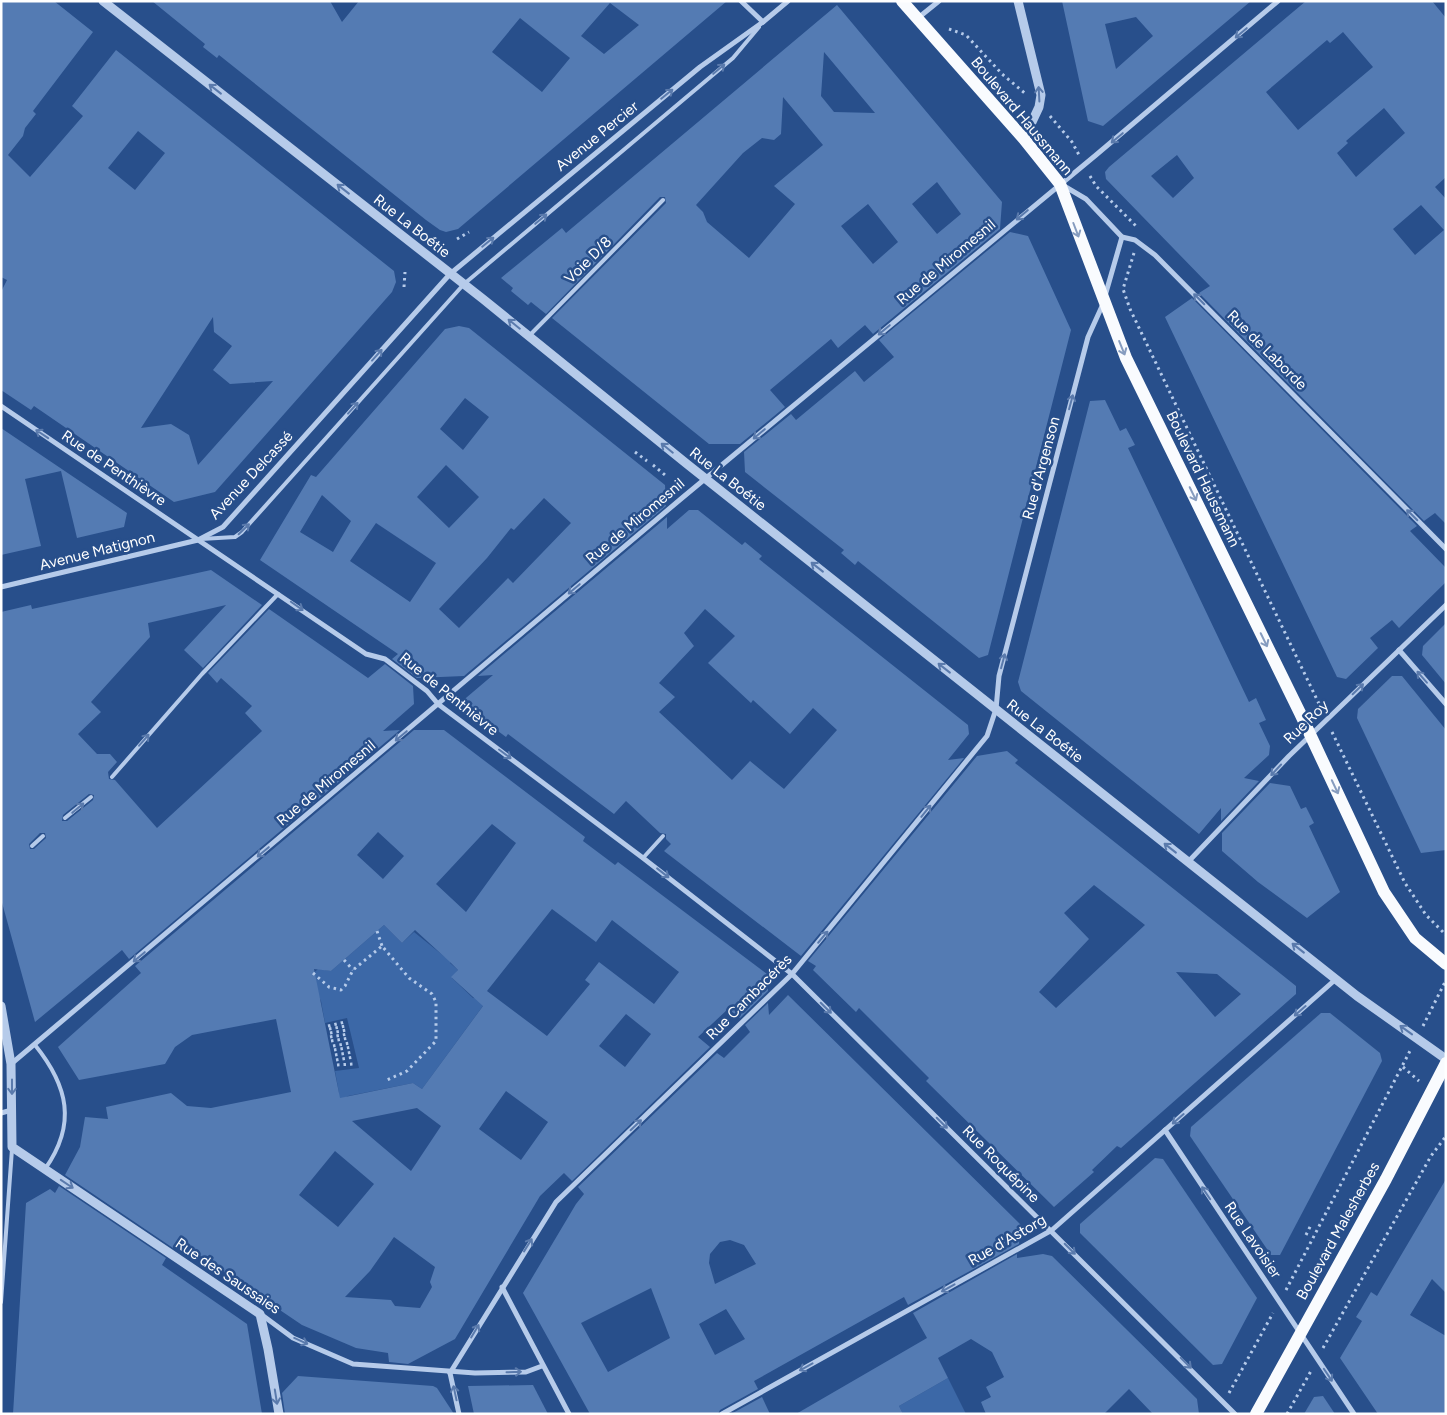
<svg xmlns="http://www.w3.org/2000/svg" width="1447" height="1415" font-family="Figtree,sans-serif">
<style>
.green{fill:#3c68a7}
.building{fill:#547bb3;fill-rule:evenodd}
.lines{fill:none;stroke-linecap:round;stroke-linejoin:round}
.path{stroke:#b6cbea;stroke-width:3;stroke-dasharray:2.5 4;stroke-linecap:butt}
.service{stroke:#b6cbea;stroke-width:4}
.minor{stroke:#b6cbea;stroke-width:5}
.tertiary{stroke:#b6cbea;stroke-width:9}
.primary{stroke:#f9fbfe;stroke-width:12}
.oneway{stroke:#5a7aac}
.oneway2{stroke:#869cbf}
.labels{text-anchor:middle;dominant-baseline:central;stroke-width:5;stroke-linejoin:round;paint-order:stroke}
.street-label{font-size:15px;fill:#fff;stroke:#284f8b}
</style>
<rect width="100%" height="100%" fill="#284f8b"/>
<g class="green">
<path d="M384,925L402,943L414,932L445,957H455L450,963L458,970L452,978L473,998L488,999L422,1089L413,1083L348,1096L335,1103L339,1093L335,1071L359,1068L347,1018L325,1023L321,1001L309,977L318,969L331,971Z"/>
<path d="M948,1378L966,1414H903L899,1406Z"/>
</g>
<g class="building">
<path d="M1,1H54L93,32L33,111L36,114L25,128L23,136L8,155L30,177L83,116L72,106L116,50L394,271L396,282L392,292L215,492L174,502L34,406L31,410L1,390V292L7,280L1,277ZM138,131L165,153L135,190L108,168ZM213,317L214,332L232,346L213,370L230,384L273,381L198,465L189,435L171,424L141,428Z"/>
<path d="M152,1H330L342,22L359,1H727L458,229L446,232L440,230L426,220L219,55L217,58L203,47L205,44ZM610,3L639,25L604,54L581,36ZM520,18L570,58L542,92L492,52Z"/>
<path d="M1062,1H1251L1103,126L1088,121ZM1136,17L1153,36L1116,69L1105,24Z"/>
<path d="M1306,1H1432L1446,18V177L1435,187L1446,199V524L1435,513L1424,521L1199,293L1210,286L1106,179L1105,172L1109,167ZM1343,32L1373,67L1298,130L1266,92L1327,40L1330,43ZM1384,108L1405,133L1356,177L1337,153L1348,143L1346,141ZM1177,155L1194,178L1173,198L1151,176ZM1421,205L1444,230L1415,255L1393,229Z"/>
<path d="M837,5L1002,202L1000,229L873,334L865,325L838,348L831,339L770,390L785,407L740,444H709L552,318L666,203L665,197H660L546,314L531,302L528,305L511,291L513,288L501,278L562,228L566,233ZM824,52L875,113L834,112L821,96ZM783,97L823,145L774,186L795,204L749,258L707,222L703,212L696,205L743,153L762,138L774,140L781,134ZM937,182L961,214L937,234L912,204ZM868,204L898,242L873,264L841,226Z"/>
<path d="M1010,232L1028,236L1071,330L988,655L979,658L858,561L855,565L841,553L844,550L745,472L744,452L791,414L796,420L855,371L864,382L894,357L879,340Z"/>
<path d="M1192,298L1417,526L1410,531L1446,568V582L1399,628L1392,620L1370,638L1378,648L1346,679L1337,677L1165,317Z"/>
<path d="M459,326L469,328L665,485L666,506L464,676L417,678L392,659L398,654L260,560L311,475L316,477L445,329ZM465,398L489,417L463,450L440,429ZM446,465L479,497L449,528L417,497ZM322,495L351,521L333,552L300,532ZM544,498L571,523L513,583L508,578L459,628L439,609L487,558L511,528L514,530ZM376,523L436,563L410,602L350,561Z"/>
<path d="M1105,400L1120,431L1126,428L1135,445L1128,448L1249,702L1256,698L1266,720L1259,723L1270,746L1269,755L1244,778L1259,781L1221,821V808L1199,834L1021,691L1018,682L1090,401Z"/>
<path d="M1,428L127,513L124,527L77,538L61,471L25,479L41,546L1,555Z"/>
<path d="M689,510H698L742,545L745,542L762,556L759,559L968,725L969,734L948,760L964,758L801,956L664,851L671,844L666,839V834L660,833L626,801L614,814L508,734L506,737L460,703L493,675L478,676L667,517V529ZM705,609L735,636L708,663L751,703L753,700L790,734L813,708L837,730L784,789L750,761L732,780L659,712L675,697L659,683L694,646L684,633Z"/>
<path d="M211,570L262,605L203,668L184,650L226,605L148,623L150,637L91,702L101,712L78,734L97,754H110L117,762L108,772L109,779L115,780L157,828L262,731L245,713L252,706L221,678L217,683L208,673L269,609L368,678L385,664L413,686L414,704L383,731L400,730L129,959L122,950L35,1022L1,899V612L31,605L32,609ZM89,794L94,795L93,800L67,821H62L63,815ZM40,833H45L46,838L34,849H30L29,844Z"/>
<path d="M1446,623V684L1422,655L1423,646Z"/>
<path d="M1392,676H1402L1446,730V850L1421,853L1357,718L1358,709Z"/>
<path d="M414,730H444L585,837L583,841L615,865L618,862L767,974L768,991L740,1018L728,1009L698,1037L710,1047L572,1181L564,1173L540,1196L455,1339L408,1364L389,1362L388,1353L356,1348L302,1325L178,1241L173,1248L65,1175L80,1147L85,1117L108,1119L106,1107L171,1093L187,1106L211,1108L291,1092L276,1019L192,1035L175,1047L165,1064L79,1080L58,1047L141,973L135,966ZM492,824L516,843L466,912L436,884ZM378,832L404,856L383,879L357,855ZM552,909L596,942L612,920L679,972L654,1004L599,962L585,980L590,984L547,1036L487,991ZM384,925L402,943L415,930L450,962L458,970L451,977L483,1006L422,1089L413,1083L340,1098L314,969L331,971ZM626,1014L651,1034L625,1067L599,1046ZM506,1091L548,1122L521,1160L479,1129ZM417,1108L441,1126L411,1171L352,1121ZM335,1151L374,1184L338,1227L299,1195ZM394,1237L435,1267L430,1282L432,1287L420,1308L395,1306L391,1300L345,1297L370,1271Z"/>
<path d="M1007,751L1018,760L1015,763L1296,986V994L1121,1148L1117,1146L1092,1170L1094,1172L1054,1207L926,1081L929,1078L859,1008L856,1012L813,970L816,966L808,961L977,756ZM1094,885L1145,925L1056,1008L1039,992L1089,939L1064,913ZM1176,972L1217,974L1241,994L1215,1017Z"/>
<path d="M1270,783L1290,786L1301,809L1306,807L1314,823L1309,826L1340,892L1307,918L1258,882L1222,851V833Z"/>
<path d="M788,995L1021,1225L1019,1244L908,1305L904,1297L754,1381L758,1389L720,1410L718,1414H590L523,1293L576,1204L584,1194L578,1187L717,1053L724,1058L750,1032L745,1025L768,1003L769,1015ZM730,1240L744,1245L756,1264L715,1284L709,1263L710,1254L720,1242ZM651,1288L670,1338L608,1372L581,1323ZM726,1309L745,1339L715,1355L699,1324Z"/>
<path d="M1321,1013H1330L1380,1053L1382,1061L1280,1255H1271L1190,1136L1191,1127Z"/>
<path d="M1155,1158L1163,1159L1257,1298L1222,1364L1213,1365L1080,1233V1224Z"/>
<path d="M1446,1179V1293L1432,1279L1410,1315L1446,1336V1414H1378L1340,1358L1362,1321L1356,1317L1361,1309L1371,1292L1377,1296Z"/>
<path d="M59,1186L166,1258L162,1265L247,1324L262,1414H13L26,1203L50,1189L55,1193Z"/>
<path d="M1017,1254V1258L1043,1254L1052,1256L1197,1399L1199,1414H1153L1129,1389L1104,1414H986L981,1402L991,1397L986,1387L1004,1377L992,1352L971,1339L938,1358L948,1378L899,1406L903,1414H796L927,1338L913,1313Z"/>
<path d="M298,1376L433,1386L437,1388L454,1414H285L282,1393Z"/>
<path d="M533,1385L548,1414H474L468,1386Z"/>
<path d="M1323,1396L1335,1414H1304L1314,1397Z"/>
<path d="M762,1397L770,1414H731Z"/>
</g>
<g class="lines">
<g class="path">
<path d="M949,29L966,35L1002,74L1027,95"/>
<path d="M1050,116L1072,142L1079,155"/>
<path d="M1090,176L1096,186L1136,226V229"/>
<path d="M457,239L469,232"/>
<path d="M1134,253L1123,289L1130,309L1321,708"/>
<path d="M404,287L405,272"/>
<path d="M635,452L647,461"/>
<path d="M653,465L665,475"/>
<path d="M1332,732L1405,883L1426,915L1446,935"/>
<path d="M377,931L382,946"/>
<path d="M344,960L353,970"/>
<path d="M313,973L329,987L341,990L345,986L353,970L382,946L409,978L432,994L436,1002V1041L407,1071L387,1080"/>
<path d="M328,1026L345,1022"/>
<path d="M1423,1026L1446,980"/>
<path d="M329,1029L346,1026"/>
<path d="M330,1033L347,1030"/>
<path d="M330,1037L348,1034"/>
<path d="M331,1041L349,1038"/>
<path d="M333,1046L350,1043"/>
<path d="M334,1050L352,1047"/>
<path d="M335,1055L353,1052"/>
<path d="M336,1060L354,1057"/>
<path d="M337,1065L354,1064"/>
<path d="M1403,1067L1419,1081"/>
<path d="M1306,1235L1311,1225"/>
<path d="M1286,1290L1411,1049"/>
<path d="M1323,1348L1431,1156L1446,1136"/>
<path d="M1229,1393L1273,1313"/>
<path d="M1287,1414L1311,1371"/>
<path d="M1296,1414V1413"/>
</g>
<g class="service">
<path d="M529,336L663,200"/>
<path d="M201,539L235,537L242,532L464,284L733,58L759,27"/>
<path d="M112,777L202,674L278,594"/>
<path d="M65,818L91,797"/>
<path d="M32,846L43,836"/>
<path d="M643,858L663,836"/>
<path d="M35,1045C68,1086 77,1124 45,1169"/>
<path d="M1,1302L12,1149"/>
</g>
<g class="minor">
<path d="M741,1L763,22"/>
<path d="M918,18L939,1"/>
<path d="M1064,186L1086,199L1122,237L1135,240L1155,255L1446,549"/>
<path d="M1105,296L1122,237"/>
<path d="M1,406L366,654L385,659L427,691L438,704L643,858L792,974L1235,1414"/>
<path d="M1,587L198,540L223,527L450,274L700,67L763,22L788,1"/>
<path d="M1399,650L1446,704"/>
<path d="M1188,862L1289,756L1446,605"/>
<path d="M11,1064L682,498L1096,155L1278,1"/>
<path d="M1,1113L12,1110"/>
<path d="M1165,1130L1354,1414"/>
<path d="M502,1287L569,1414"/>
<path d="M262,1315L293,1338L353,1364L475,1373L526,1372L542,1366"/>
<path d="M450,1373L556,1202L792,974L987,736L996,709L999,676L1088,337L1103,304"/>
<path d="M450,1373L459,1414"/>
<path d="M722,1414L1052,1230L1336,979"/>
</g>
<g class="tertiary">
<path d="M103,1L483,299L687,464L1357,996L1446,1059"/>
<path d="M1018,1L1041,95L1039,107L1024,139"/>
<path d="M1,1006L11,1064L12,1147L260,1314L268,1349L279,1414"/>
</g>
<g class="primary">
<path d="M902,1L1024,139L1060,184L1126,358L1300,713L1384,892L1415,938L1446,964"/>
<path d="M1256,1414L1386,1179L1446,1063"/>
</g>
</g>
<defs><path id="oneway-shaft" d="M-6 0H5M1.5-3L5.5 0L1.5 3" fill="none" stroke-width="1.6" stroke-linecap="round" stroke-linejoin="round" transform="scale(1.25)"/></defs>
<g class="oneway">
<use href="#oneway-shaft" transform="translate(1241 33) rotate(140)"/>
<use href="#oneway-shaft" transform="translate(719 69) rotate(-40)"/>
<use href="#oneway-shaft" transform="translate(215 89) rotate(-142)"/>
<use href="#oneway-shaft" transform="translate(667 94) rotate(-39)"/>
<use href="#oneway-shaft" transform="translate(1039 94) rotate(-93)"/>
<use href="#oneway-shaft" transform="translate(1117 138) rotate(140)"/>
<use href="#oneway-shaft" transform="translate(343 189) rotate(-142)"/>
<use href="#oneway-shaft" transform="translate(1022 215) rotate(140)"/>
<use href="#oneway-shaft" transform="translate(541 219) rotate(-40)"/>
<use href="#oneway-shaft" transform="translate(488 242) rotate(-39)"/>
<use href="#oneway-shaft" transform="translate(1199 299) rotate(-135)"/>
<use href="#oneway-shaft" transform="translate(514 324) rotate(-141)"/>
<use href="#oneway-shaft" transform="translate(884 330) rotate(140)"/>
<use href="#oneway-shaft" transform="translate(377 355) rotate(-48)"/>
<use href="#oneway-shaft" transform="translate(1071 402) rotate(-75)"/>
<use href="#oneway-shaft" transform="translate(353 408) rotate(-48)"/>
<use href="#oneway-shaft" transform="translate(42 434) rotate(-146)"/>
<use href="#oneway-shaft" transform="translate(759 434) rotate(140)"/>
<use href="#oneway-shaft" transform="translate(667 448) rotate(-141)"/>
<use href="#oneway-shaft" transform="translate(1412 515) rotate(-135)"/>
<use href="#oneway-shaft" transform="translate(244 529) rotate(-44)"/>
<use href="#oneway-shaft" transform="translate(817 567) rotate(-142)"/>
<use href="#oneway-shaft" transform="translate(574 589) rotate(140)"/>
<use href="#oneway-shaft" transform="translate(297 606) rotate(35)"/>
<use href="#oneway-shaft" transform="translate(1003 661) rotate(-75)"/>
<use href="#oneway-shaft" transform="translate(944 668) rotate(-142)"/>
<use href="#oneway-shaft" transform="translate(1422 677) rotate(-131)"/>
<use href="#oneway-shaft" transform="translate(1358 689) rotate(-44)"/>
<use href="#oneway-shaft" transform="translate(401 736) rotate(140)"/>
<use href="#oneway-shaft" transform="translate(144 740) rotate(-49)"/>
<use href="#oneway-shaft" transform="translate(505 754) rotate(37)"/>
<use href="#oneway-shaft" transform="translate(1276 770) rotate(133)"/>
<use href="#oneway-shaft" transform="translate(78 808) rotate(-40)"/>
<use href="#oneway-shaft" transform="translate(926 811) rotate(-51)"/>
<use href="#oneway-shaft" transform="translate(1170 848) rotate(-142)"/>
<use href="#oneway-shaft" transform="translate(263 852) rotate(140)"/>
<use href="#oneway-shaft" transform="translate(663 873) rotate(38)"/>
<use href="#oneway-shaft" transform="translate(823 937) rotate(-50)"/>
<use href="#oneway-shaft" transform="translate(1298 948) rotate(-142)"/>
<use href="#oneway-shaft" transform="translate(139 957) rotate(140)"/>
<use href="#oneway-shaft" transform="translate(826 1008) rotate(45)"/>
<use href="#oneway-shaft" transform="translate(1300 1011) rotate(139)"/>
<use href="#oneway-shaft" transform="translate(1406 1030) rotate(-144)"/>
<use href="#oneway-shaft" transform="translate(12 1087) rotate(90)"/>
<use href="#oneway-shaft" transform="translate(1178 1119) rotate(139)"/>
<use href="#oneway-shaft" transform="translate(942 1123) rotate(45)"/>
<use href="#oneway-shaft" transform="translate(636 1125) rotate(-44)"/>
<use href="#oneway-shaft" transform="translate(67 1184) rotate(34)"/>
<use href="#oneway-shaft" transform="translate(1206 1193) rotate(-124)"/>
<use href="#oneway-shaft" transform="translate(528 1245) rotate(-58)"/>
<use href="#oneway-shaft" transform="translate(1070 1249) rotate(45)"/>
<use href="#oneway-shaft" transform="translate(948 1288) rotate(151)"/>
<use href="#oneway-shaft" transform="translate(475 1331) rotate(-59)"/>
<use href="#oneway-shaft" transform="translate(301 1341) rotate(24)"/>
<use href="#oneway-shaft" transform="translate(1186 1363) rotate(45)"/>
<use href="#oneway-shaft" transform="translate(806 1367) rotate(151)"/>
<use href="#oneway-shaft" transform="translate(514 1372) rotate(-2)"/>
<use href="#oneway-shaft" transform="translate(1328 1375) rotate(56)"/>
<use href="#oneway-shaft" transform="translate(455 1393) rotate(-102)"/>
<use href="#oneway-shaft" transform="translate(276 1397) rotate(81)"/>
</g>
<g class="oneway2">
<use href="#oneway-shaft" transform="translate(1076 230) rotate(69)"/>
<use href="#oneway-shaft" transform="translate(1122 348) rotate(68)"/>
<use href="#oneway-shaft" transform="translate(1193 494) rotate(64)"/>
<use href="#oneway-shaft" transform="translate(1264 640) rotate(64)"/>
<use href="#oneway-shaft" transform="translate(1335 787) rotate(65)"/>
</g>
<g class="labels">
<g class="street-label">
<text transform="translate(1022 116) rotate(50)">Boulevard Haussmann</text>
<text transform="translate(597 136) rotate(-39)">Avenue Percier</text>
<text transform="translate(412 226) rotate(38)">Rue La Boétie</text>
<text transform="translate(588 260) rotate(-45)">Voie D/8</text>
<text transform="translate(946 262) rotate(-40)">Rue de Miromesnil</text>
<text transform="translate(1267 350) rotate(45)">Rue de Laborde</text>
<text transform="translate(114 468) rotate(34)">Rue de Penthièvre</text>
<text transform="translate(1041 468) rotate(-75)">Rue d'Argenson</text>
<text transform="translate(251 475) rotate(-47)">Avenue Delcassé</text>
<text transform="translate(728 479) rotate(38)">Rue La Boétie</text>
<text transform="translate(1203 479) rotate(64)">Boulevard Haussmann</text>
<text transform="translate(635 521) rotate(-40)">Rue de Miromesnil</text>
<text transform="translate(97 551) rotate(-14)">Avenue Matignon</text>
<text transform="translate(449 694) rotate(39)">Rue de Penthièvre</text>
<text transform="translate(1306 722) rotate(-44)">Rue Roy</text>
<text transform="translate(1045 731) rotate(38)">Rue La Boétie</text>
<text transform="translate(326 783) rotate(-40)">Rue de Miromesnil</text>
<text transform="translate(749 997) rotate(-45)">Rue Cambacérès</text>
<text transform="translate(1001 1164) rotate(45)">Rue Roquépine</text>
<text transform="translate(1338 1231) rotate(-61)">Boulevard Malesherbes</text>
<text transform="translate(1007 1240) rotate(-30)">Rue d'Astorg</text>
<text transform="translate(1253 1240) rotate(56)">Rue Lavoisier</text>
<text transform="translate(228 1276) rotate(34)">Rue des Saussaies</text>
</g>
</g>
<rect width="1447" height="1415" fill="none" stroke="#ffffff" stroke-width="5"/>
</svg>
